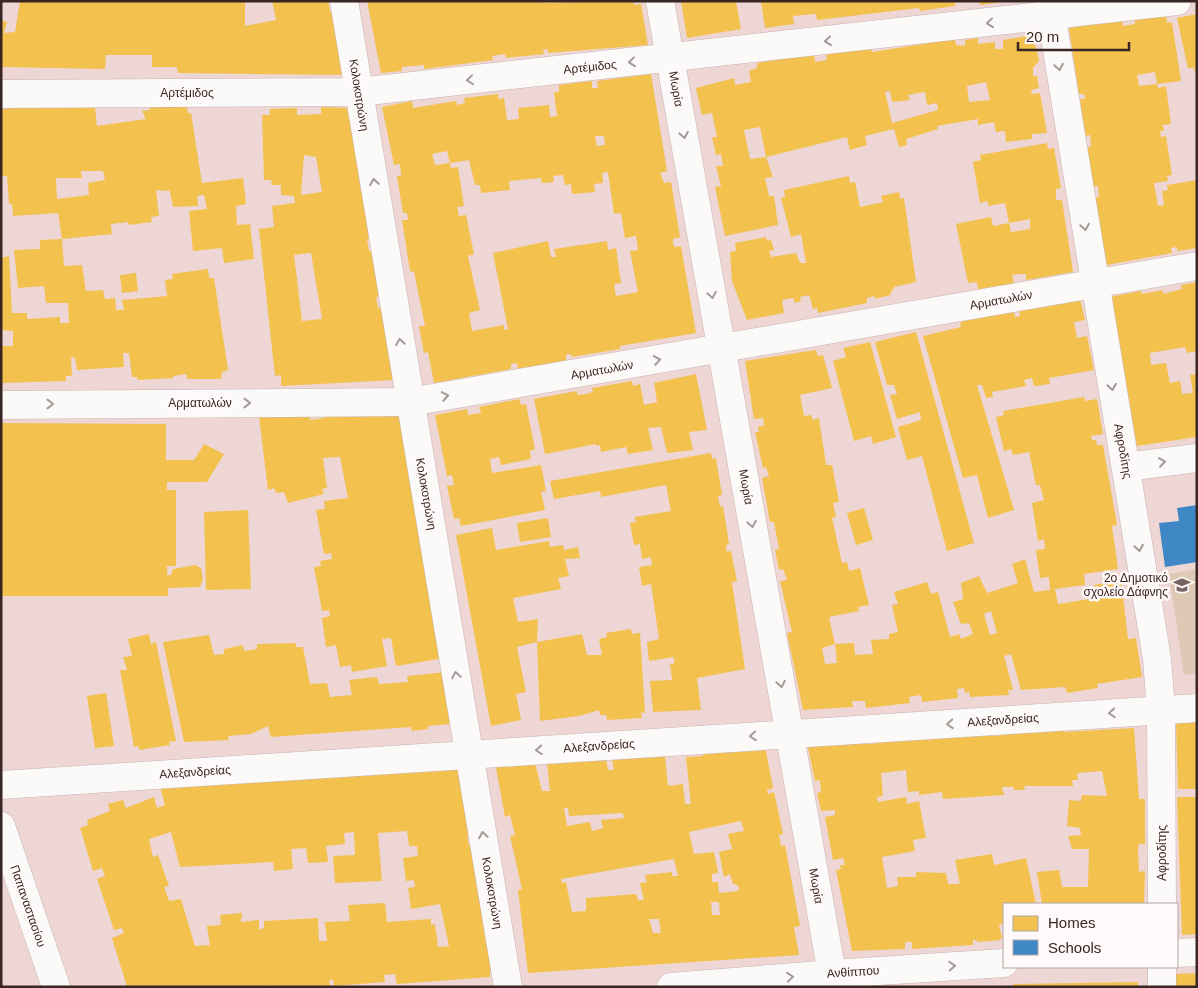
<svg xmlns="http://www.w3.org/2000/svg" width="1198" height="988" font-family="Arial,sans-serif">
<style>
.garden{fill:#ddc9b4}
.homes{fill:#f2c14e;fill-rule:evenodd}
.schools{fill:#3f88c5}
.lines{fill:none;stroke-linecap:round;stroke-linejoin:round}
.minor-casing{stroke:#c7b3b1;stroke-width:29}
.tertiary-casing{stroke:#c7b3b1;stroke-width:29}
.minor{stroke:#fcf9f9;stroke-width:28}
.tertiary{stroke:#fcf9f9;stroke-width:28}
.oneway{stroke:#a49a99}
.labels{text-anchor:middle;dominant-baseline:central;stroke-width:5;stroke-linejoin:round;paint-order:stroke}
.street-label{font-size:12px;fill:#392624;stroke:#fff9f9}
.poi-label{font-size:12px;fill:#392624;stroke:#fff9f9;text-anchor:end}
</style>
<rect width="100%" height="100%" fill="#eed6d4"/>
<path class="garden" d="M1197,569V673L1184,675L1169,574Z"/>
<g class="homes">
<path d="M20,1H238L245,3V26L276,20L272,1H328L330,11H333L343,75L178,73L177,67H152V55H106L105,69L1,67V20L7,22L4,33L15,32Z"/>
<path d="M367,1H542V3L634,1V5L641,4L648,45L548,53V49L543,50L544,54L506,58L505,54L492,56L493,60L424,69V65L402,67V71L381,73Z"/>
<path d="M681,1H736L741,29L687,38Z"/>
<path d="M761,1H955V6L920,11L919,8L817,20L816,14L793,16L794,24L765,28Z"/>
<path d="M979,1H1002V2L980,5Z"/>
<path d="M1166,14L1167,23L1172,22L1181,81L1157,84L1155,72L1137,75L1139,86L1157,84L1158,88L1166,86L1171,124L1163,125L1164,131H1160L1161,137L1166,136L1172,175L1167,176L1168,181L1154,183L1158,206L1164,205L1162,191L1168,190L1167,185L1197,180V248L1177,251V247L1171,248L1172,253L1107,265L1095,198L1099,197L1098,186L1092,187L1085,147H1091L1090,135L1085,136L1080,99H1085L1084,94H1079L1069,28L1122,20L1123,26L1135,24L1134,18Z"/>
<path d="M1197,14V75H1196L1194,68H1188L1177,18Z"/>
<path d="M1027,36L1033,40L1037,50L1039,61L1033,68V76H1037L1039,88L1031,90L1032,94L1040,93L1047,133L1032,134V139L1006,142L1005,131L996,132L994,122L978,125V119L937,126L938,129L906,139L907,145L899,147L894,129L865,136L867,145L850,150L847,137L766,157L760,127L744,130L750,159L766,157L773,177L765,178L769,196H774L778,225L725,236L715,187L721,186L716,166H723L721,154L716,155L712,137H717L712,113L702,115L696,88L734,78L735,85L751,82L749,71L757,68V63L814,54L815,62L827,60L826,55L870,45L872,52L955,39L956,45L965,46V40L978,38V44L995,42V49H1003V40ZM986,82L990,100L969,102L967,86ZM890,91L892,102L910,100L908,95L925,92L927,105L937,103L938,110L892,123L885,92Z"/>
<path d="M651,74L667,171L660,173L664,183L671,182L680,237L673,239V244L675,247L681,246L696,333L620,346V349L572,357L571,354L566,355V360L518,369L517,363L511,364V369L434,383L428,352L424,353L419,326H425L414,272L410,271L402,220H408L407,213H403L397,176H401L400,164L394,165L382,107L412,101L413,108L456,101L457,105L465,103L464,98L498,94V99L504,98L507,120L519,119L518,108L549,105L550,117L557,116L554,92H559V85L592,81V88H598L597,81ZM595,136H604L605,145L597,146ZM447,151L450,163L469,160L475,185H480L481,193L510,190L509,181L541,178L542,183L554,182L553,176L563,175L565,185L571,184L572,194L595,192L594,184L603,183L602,173L608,172L614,214L621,213L625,238L636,236L638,250L630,251L638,292L616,296L614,284L621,283L616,248L608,250L607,241L554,249L556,257H551L548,241L493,253L508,329L504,330V325L472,331L469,313L480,310L468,256L474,254L466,215L459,216L457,207L464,206L458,167L451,168L450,163L435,165L432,154Z"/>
<path d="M9,103L95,108L97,126L146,119L142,111L150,110V105L186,104L188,113H191L202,183L243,178L246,204L236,206L237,225L250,224L254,259L224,263L222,248L193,251L189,211L207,209L204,195L197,196L198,206L173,207L170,191L156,190L159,216L151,217L152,222L129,225L128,222L111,224L112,234L62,239L58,213L13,216L12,204H9L7,176H1V109H9ZM81,171H103L105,180L88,183L89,195L57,199L56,178H82Z"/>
<path d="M321,107L348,108V117H353L364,173H358L361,191H366L372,239H367L369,251H374L381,296L376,297L378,308L383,307L394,380L281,386V375L275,376L259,229L274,227L272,206L295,203L294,196L281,195V185H271L272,180H264L262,115H270V109L297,108V115L321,114ZM304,155L316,157L322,192L301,195ZM311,253L322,319L302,321L294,255Z"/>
<path d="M1047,143L1048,149L1054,148L1061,188L1056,189V200H1062L1073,272L1026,280V274H1019L1012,275L1014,283L978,290L977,282L968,283L956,224L991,217L993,226L1009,223L1011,232L1030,229V219L1009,223L1005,203L988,206V201L980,203L973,162L981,160L980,155Z"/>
<path d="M849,176L850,183L855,182L860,207L883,202L881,196L899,192L900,199L904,198L916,282L894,287L890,295L875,299V296L867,298V303L818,313L817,308L813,309L809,295L800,297L801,301L795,303L793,298L782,300L784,313L747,320L732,281L730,252L736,251L735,243L766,237L767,241L771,240L774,250L769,251L771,257L796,253L800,263H806L801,234L791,237L781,198L785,197L784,190Z"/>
<path d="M62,239L64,266L82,265L86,291L103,290L105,299L115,298L116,310H124L122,300L167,296L165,280L173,279L172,274L208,269L209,278H214L228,370L222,372L221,379H187V374L173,376V378L138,380L137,377H132L129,353H123L124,367L77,370L75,357L71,358L72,376H66V381L1,383V346H13V331L1,330V258L9,256L12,313H27V319L60,317V323H69L68,303H46L44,286L18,288L14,250L40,249V240Z"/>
<path d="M136,273L138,291L122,293L120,275Z"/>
<path d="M1197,282V351L1187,353L1185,347L1150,353L1151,365L1166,363L1170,383L1180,381L1182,394L1193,393L1190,375L1197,374V437L1137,446L1110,297L1141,291L1142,294L1163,290V294L1182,289L1181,285Z"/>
<path d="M1080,299L1085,320L1074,322L1077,338L1087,336L1094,370L1049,378L1050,384L1034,386L1032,378L1024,380L1026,386L992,392L993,397L986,398L982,385H977L1014,510L988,518L977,475L963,478L923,336L961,327L960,322L1014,311L1015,317L1020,316L1019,310Z"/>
<path d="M916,332L974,543L947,551L922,456L907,460L898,427L921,420L920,412L897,419L890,395L897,394L894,385H887L875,342Z"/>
<path d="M870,342L896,437L873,444L871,436L854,441L833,361L846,357L843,348Z"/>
<path d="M816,350L818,356L823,355L832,388L800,395L804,416L811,415L813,420L819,418L826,465H832L839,502L833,503L836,517L832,518L842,563L847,562L849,571L860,568L869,605L858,607L859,611L829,617L835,644L854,643L855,655L873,654L871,640L889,639V634L898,632L892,605L898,604L894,592L927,582L931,594L938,592L950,637L959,634L961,639L973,634L969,623L961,624L953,602L963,599L961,583L979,576L987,593L1018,583L1012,564L1025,559L1034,592L1050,590L1049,577L1040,578L1036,550L1045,549L1044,539L1038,541L1032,503L1044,500L1040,485H1036L1029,452L1013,455L1011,449L1004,451L996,417L1004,415L1003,411L1084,397L1085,401L1097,399L1103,434L1091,436L1092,440H1096L1097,445H1103L1117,525L1112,526L1118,569L1084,574L1085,585L1055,589L1058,604L1096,598L1094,585L1121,580L1128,639L1136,638L1142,677L1097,684L1098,688L1067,693L1065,687L1021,690L1011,654L1004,656L1013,690H1008L1009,695L970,697L969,692L965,693L964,688L957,689L958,698L922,702L921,695L909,697L910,703L866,708L865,701H852L853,707L803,710L787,633L792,632L780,581L787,580L783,569L779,570L775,550L779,549L774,522H770L762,478L769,476L766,467L763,468L755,432H759L758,426H764L763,418L754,419L745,361ZM991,611L997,633L990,635L984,614ZM835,644L837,663L825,664L822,648Z"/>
<path d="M696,374L707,430L689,432L693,450L667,453L661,427L648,428L653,450L628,454L626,447L601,452L600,445L596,446V444L545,454L534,399L577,391V395L586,394L593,392L592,388L632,381L633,386L640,384L644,405L657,402L654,383Z"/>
<path d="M519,399L521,405L526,404L535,449L530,451L531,459L501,465L499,457L490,459L492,473L541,465L546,491L541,492L545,510L461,526L459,518L454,519L447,486L454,485L452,475L447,476L435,415L467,409L468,415L481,413L479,407Z"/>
<path d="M324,412L399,413L426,542L419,543L421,549L426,548L429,599L435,598L445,658L396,666L391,638L382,639L387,666L352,672L351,665L340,667L336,645L326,647L322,618L330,616L329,610L322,611L314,567L321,566L320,561L332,559L331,553L324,554L316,510L325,509L324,501L348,498L340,457L323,458L327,488L322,489L324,494L288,503L284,492L276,493L274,488L268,490L259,416L310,414V420L324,418Z"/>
<path d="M1,423L166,424V460H194L204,444L224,454L207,482H167V490H176V566H167V575H171L173,569L195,565L201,568L203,579L200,587L168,588V596H1Z"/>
<path d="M711,453L712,459L716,458L722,495L718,496L720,507L723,506L729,544L726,545L727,552L731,551L737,581L732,582L745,669L697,678L701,710L653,712L650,681L672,680L670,664H674V657L649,661L647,642L659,639L651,584L642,586L639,567L652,565L651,557L642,559L640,544L634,545L630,523L636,522L635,517L671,511L666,485L601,497L600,491L554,499L550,481Z"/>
<path d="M864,508L873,540L856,545L847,513Z"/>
<path d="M248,510L251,589L206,590L204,512Z"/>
<path d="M548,518L551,537L520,542L517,523Z"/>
<path d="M492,528L496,550L549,541L550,547L563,545L564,550L578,547L580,558L565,559L569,576L558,578L561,589L513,598L518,622L538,619L537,642L517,647L526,692L516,694L521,720L491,726L456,535Z"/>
<path d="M631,629L632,634L640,633L645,713L641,712L642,718L607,720L606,715H600L599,710L579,716L540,721L537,642L582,634L587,655H602L599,639L607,637L606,633Z"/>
<path d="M149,634L151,644L156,642L176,741L169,742L170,745L139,750V746L134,747L120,670H127L123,657L132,656L128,639Z"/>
<path d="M209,635L214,655L224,654V649L243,645L244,651L257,649V644L296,643V647H303L310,684L327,683L330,697L352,695L349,680L377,677L379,684L408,682L407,676L446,672L451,724L428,726V729L412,731L411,727L271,737L268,726L251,734L228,736L229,740L184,742L163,642Z"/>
<path d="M106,693L114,746L95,748L87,696Z"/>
<path d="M1197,721V789H1178L1176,722Z"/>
<path d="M1064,727V732L1134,728L1139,799H1145V844H1139L1138,849L1139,872L1145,871L1144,904H1042L1037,872L1059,870L1062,887H1088L1089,849H1072L1068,836L1081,835L1080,828L1067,826L1069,800L1081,801L1082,795L1107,796L1102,771L1077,773L1078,780H1072L1073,786H1024L1025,790H1014V787H1002L1004,795L943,799L942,792L919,795V791L908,792L906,770L881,773L883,796L877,797L878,802L906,797L907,804L919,801L926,838L913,840L915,851L882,857L887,888L898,886L897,877H916V872L946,873L948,884H960L955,860L992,854L994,865L1026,858L1036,904H1004V923L999,925L1002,937L1000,940L979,942L973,939V945L912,949V942H905V949L852,951L836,870L841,869L840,865H845L843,858L833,860L825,817L835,815V810L821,811L817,793L821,792L820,780L815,781L807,743L865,737L866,744L880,743V736L927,733V740L932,739L939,738L938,733L991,729L993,736H999L998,729Z"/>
<path d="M765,746L773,788L767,790L768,794L774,792L783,834L779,835L781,846L785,845L800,926L794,927L799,955L528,973L518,890L522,889L510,836L515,835L510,815L505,817L495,762L534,759L542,791H550L547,762L605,754L608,770H614L612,759L659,752V756H665L668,786L683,784L685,804H691L686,757L703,756V749ZM564,808H568L569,816L623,813L624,818L601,820L603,828L592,831L590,822L567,826ZM741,821L744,831L728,834L732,849L719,852L724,877L730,874L733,884L738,885L739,891L719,893L718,882H712V874L718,873L714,852L694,854L689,832ZM674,859L678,876H672V872L645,875L647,882L640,883L644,900H638L636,894L586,898V911L572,912L566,882L562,883L561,879ZM711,902H719L720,915H712ZM649,919H659L661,933H653Z"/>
<path d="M460,761L474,835H467L469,846L477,844L484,889L478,890L484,911L481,912L486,945H489L493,972H490V977L397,984L395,974L384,975L385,982L334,986L333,979L329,981L330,987H268V985L262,987H127L112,938L124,933L122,928L114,930L97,879L105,876L102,868L93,871L80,828L88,825L87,820L110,811L108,804L123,800L126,808L154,797L157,808L165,805L158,780ZM407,831L409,846H417L418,856L403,858L406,881L414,880L415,887L408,888L411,909L440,904L449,946L438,947L435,924L431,925V919L387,922L385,903L348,905L350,921L325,922L327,941H319L318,918L264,921V928L259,930V920L241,922L242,913L220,915L221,925L207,926L210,945L195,946L181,899L169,901L164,887L169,886L158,855L153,857L149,839L171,832L180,867L273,862L274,871L293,869L291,849L306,848L308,863L328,862L326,846L345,844L344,833L354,832L355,855L333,856L335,883L382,881L378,833Z"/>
<path d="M1177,797H1197V934L1182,935Z"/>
<path d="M1197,973V987H1175L1174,974Z"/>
<path d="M1138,982V987H1013V984Z"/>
</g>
<path class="schools" d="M1197,505V562L1165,567L1159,523L1179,521L1177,508Z"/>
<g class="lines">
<g class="minor-casing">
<g id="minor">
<path d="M344,1L508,987"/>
<path d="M660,1L832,974"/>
<path d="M1049,1L1157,659L1161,710L1162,904"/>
<path d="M1,94L359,92L1177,1"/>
<path d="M1,405L410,402L1197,266"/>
<path d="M1126,467L1197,458"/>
<path d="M1,785L1197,708"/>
<path d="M1177,953L1197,952"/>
<path d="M671,987L832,974L1004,963"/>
<path d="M1162,987V967"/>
</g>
</g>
<g class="tertiary-casing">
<path id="tertiary" d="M1,826L56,987"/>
</g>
<use href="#minor" class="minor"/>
<use href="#tertiary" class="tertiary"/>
</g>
<defs><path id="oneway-chevron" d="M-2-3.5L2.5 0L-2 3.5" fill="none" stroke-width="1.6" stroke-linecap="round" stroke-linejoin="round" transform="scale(1.25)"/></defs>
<g class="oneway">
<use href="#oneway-chevron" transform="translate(990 23) rotate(174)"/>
<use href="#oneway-chevron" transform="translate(828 41) rotate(174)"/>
<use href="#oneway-chevron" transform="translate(632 62) rotate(174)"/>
<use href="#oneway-chevron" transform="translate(1059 67) rotate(81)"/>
<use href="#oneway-chevron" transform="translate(470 80) rotate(174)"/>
<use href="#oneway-chevron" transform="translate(684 135) rotate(80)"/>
<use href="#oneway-chevron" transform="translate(374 182) rotate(-99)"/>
<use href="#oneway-chevron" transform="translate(1085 227) rotate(81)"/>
<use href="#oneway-chevron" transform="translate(712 295) rotate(80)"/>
<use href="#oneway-chevron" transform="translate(400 342) rotate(-99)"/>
<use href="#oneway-chevron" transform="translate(657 360) rotate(-10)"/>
<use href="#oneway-chevron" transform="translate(1112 387) rotate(80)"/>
<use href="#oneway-chevron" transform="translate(445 396) rotate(-10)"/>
<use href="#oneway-chevron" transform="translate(247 403)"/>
<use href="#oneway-chevron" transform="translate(50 404)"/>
<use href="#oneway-chevron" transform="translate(1162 462) rotate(-8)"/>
<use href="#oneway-chevron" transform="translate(752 524) rotate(80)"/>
<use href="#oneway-chevron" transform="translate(1139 548) rotate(81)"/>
<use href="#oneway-chevron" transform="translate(456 675) rotate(-100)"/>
<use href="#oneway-chevron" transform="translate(781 684) rotate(80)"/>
<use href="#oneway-chevron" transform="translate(1112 713) rotate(176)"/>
<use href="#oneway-chevron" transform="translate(950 724) rotate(176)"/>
<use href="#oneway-chevron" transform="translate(753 736) rotate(176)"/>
<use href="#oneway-chevron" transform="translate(539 750) rotate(176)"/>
<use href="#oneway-chevron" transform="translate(483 835) rotate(-100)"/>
<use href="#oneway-chevron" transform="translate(952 966) rotate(-3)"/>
<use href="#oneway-chevron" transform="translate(790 977) rotate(-5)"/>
</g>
<defs>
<g id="school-bare" transform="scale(1.35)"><path d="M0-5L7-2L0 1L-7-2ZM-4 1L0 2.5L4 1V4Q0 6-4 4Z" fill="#786462" stroke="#fff9f9" stroke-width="2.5" paint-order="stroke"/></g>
</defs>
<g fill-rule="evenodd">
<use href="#school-bare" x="1182" y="585"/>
</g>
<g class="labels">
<g class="street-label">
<text transform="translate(590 67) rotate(-6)">Αρτέμιδος</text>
<text transform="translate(676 89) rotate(80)">Μωρία</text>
<text x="187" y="93">Αρτέμιδος</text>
<text transform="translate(359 95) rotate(81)">Κολοκοτρώνη</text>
<text transform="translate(1001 300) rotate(-10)">Αρματωλών</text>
<text transform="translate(602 370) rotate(-10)">Αρματωλών</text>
<text x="200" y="403">Αρματωλών</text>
<text transform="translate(1123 451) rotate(80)">Αφροδίτης</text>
<text transform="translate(746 487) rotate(80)">Μωρία</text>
<text transform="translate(426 494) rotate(80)">Κολοκοτρώνη</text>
<text transform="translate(1003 720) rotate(-4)">Αλεξανδρείας</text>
<text transform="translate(599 746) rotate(-4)">Αλεξανδρείας</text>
<text transform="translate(195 772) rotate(-4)">Αλεξανδρείας</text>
<text transform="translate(1162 853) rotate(-90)">Αφροδίτης</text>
<text transform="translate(816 886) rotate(80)">Μωρία</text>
<text transform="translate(492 893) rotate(80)">Κολοκοτρώνη</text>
<text transform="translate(28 906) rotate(71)">Παπαναστασίου</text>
<text transform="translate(853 972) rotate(-4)">Ανθίππου</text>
</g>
<g class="poi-label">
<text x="1168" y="578">2ο Δημοτικό<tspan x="1168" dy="14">σχολείο Δάφνης</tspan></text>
</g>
</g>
<rect width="1198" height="988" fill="none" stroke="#392624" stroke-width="5"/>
<rect x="1003" y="903" width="175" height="65" fill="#fff9f9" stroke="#b0a5a4"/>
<rect x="1013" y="916" width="25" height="15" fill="#f2c14e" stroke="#b0a5a4"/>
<text x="1048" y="928" font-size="15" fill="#392624">Homes</text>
<rect x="1013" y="940" width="25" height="15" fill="#3f88c5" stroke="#b0a5a4"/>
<text x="1048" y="953" font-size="15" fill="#392624">Schools</text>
<path d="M1018 42v8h111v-8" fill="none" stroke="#392624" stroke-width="2.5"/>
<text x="1026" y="42" font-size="15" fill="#392624" stroke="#fff9f9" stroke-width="4" paint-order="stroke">20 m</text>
</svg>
